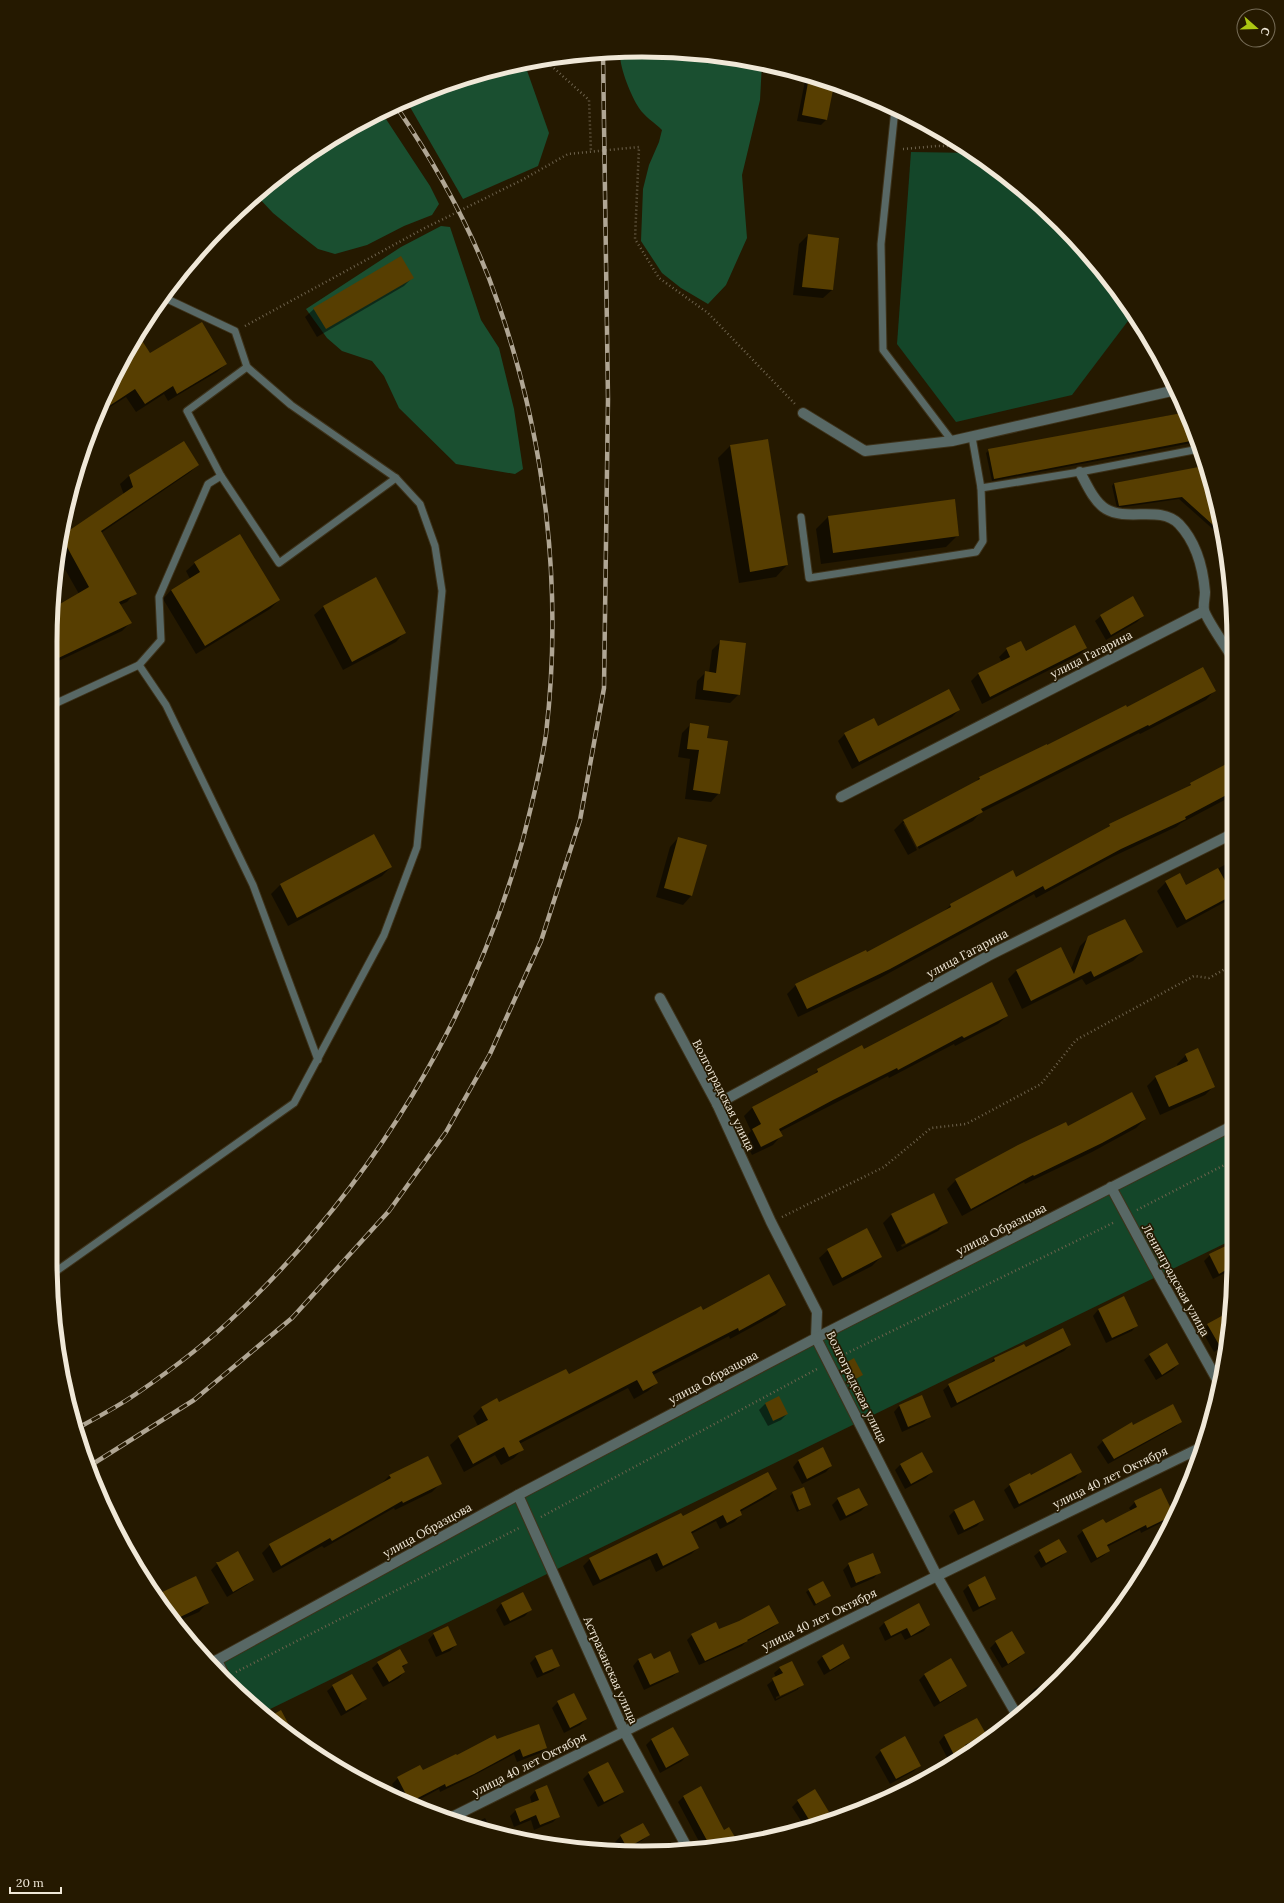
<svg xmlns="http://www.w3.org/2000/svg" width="1284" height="1903" font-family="Lora,serif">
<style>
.green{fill:#144629}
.forest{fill:#1a4f30}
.shadow{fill:#0007;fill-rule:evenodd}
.building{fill:#573e01}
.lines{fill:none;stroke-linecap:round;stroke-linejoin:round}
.service-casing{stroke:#3d321a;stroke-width:9}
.minor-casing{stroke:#3d321a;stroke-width:12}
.tertiary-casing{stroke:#3d321a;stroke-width:12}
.path{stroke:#6e634d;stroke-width:2.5;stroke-dasharray:1 3;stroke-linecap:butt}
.service{stroke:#586865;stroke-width:7}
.minor{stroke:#586865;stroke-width:10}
.tertiary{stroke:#586865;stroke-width:10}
.rail-casing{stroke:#b0a694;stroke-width:4.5}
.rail{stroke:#251900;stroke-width:3;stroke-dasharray:9;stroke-linecap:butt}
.labels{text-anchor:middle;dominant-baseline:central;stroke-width:3.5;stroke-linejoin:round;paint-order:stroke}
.street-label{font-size:12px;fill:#f0e8d8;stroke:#251900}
.rim{fill:none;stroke:#f0e8d8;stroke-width:5}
</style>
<rect width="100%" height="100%" fill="#251900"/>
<g class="green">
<path d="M911,152L975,153L1060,223L1134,313L1072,395L956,422L897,344Z"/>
<path d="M1234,1125V1239L262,1713L228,1684L217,1660L518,1495Z"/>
</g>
<g class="forest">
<path d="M642,50L762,63L760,100L742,175L747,238L726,285L708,304L681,288L662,273L641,241L643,189L649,165L659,142L662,130C655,123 644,116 639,108C631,96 619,67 620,52Z"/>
<path d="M524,62L549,133L538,166L463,199L406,100L415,95Z"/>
<path d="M382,113L430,186L439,204L432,215L404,226L367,245L335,254L318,249L295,231L273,213L257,196L313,150Z"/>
<path d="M441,226L450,227L481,320L499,348L514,409L523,469L515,474L456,464L399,408L384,376L372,361L342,351L327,338L306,309L401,247Z"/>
</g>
<g class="shadow">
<path d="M806,76L833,84L827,119L821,125L797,121Z"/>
<path d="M808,235L832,290L823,298L793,295L799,244Z"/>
<path d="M412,278L404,286L317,337L305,317L314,309Z"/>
<path d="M138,337L150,354L226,364L217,372L168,401L164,394L136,412L126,397L96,416L111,380Z"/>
<path d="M1187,412L1197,442L992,481L986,453L989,450Z"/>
<path d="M767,440L787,565L776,577L739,583L718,458L730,446Z"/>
<path d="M184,443L198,465L189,473L101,533L135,593L127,602L120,605L131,622L122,631L50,665V642L53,609L79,594L58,557L60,538L124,495L120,484L129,476Z"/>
<path d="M1205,467L1223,526L1224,539L1179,499L1117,508L1112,486L1114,483Z"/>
<path d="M954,500L958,535L946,547L821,564L816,529L828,517Z"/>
<path d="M195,563L279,600L270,609L196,654L163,599L171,590L190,579L186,571Z"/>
<path d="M376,579L404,633L396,642L343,670L314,615L323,607Z"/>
<path d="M1101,616H1143L1137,622L1106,640L1095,621Z"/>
<path d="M721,641L739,694L730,703L695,699L697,681L705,673H709L712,650Z"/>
<path d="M1086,648L1079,655L982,704L971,681L978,674L1002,662L999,657L1007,649L1026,653Z"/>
<path d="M1214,691L1206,700L1140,734L1139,733L980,813L973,821L919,849L905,823H903L917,850L908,855L894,830L903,821L974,784L979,778L1126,709Z"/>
<path d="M959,710L952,717L852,769L838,741L845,734Z"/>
<path d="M691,724L706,739L719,793L711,802L685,799L690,759L678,757L682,733Z"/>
<path d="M1234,762V795L1181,823L1176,827L1112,857L1036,898L1034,894L880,978L798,1017L787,994L796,985L867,954L944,911L951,905L1016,878L1105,831L1110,825L1186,788L1191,784Z"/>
<path d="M374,835L391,867L382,876L288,926L271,894L280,885Z"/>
<path d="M678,838L705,845L691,896L683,905L656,897L670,847Z"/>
<path d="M1234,857V897L1177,928L1157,891L1166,882L1186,886L1230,862Z"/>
<path d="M1089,937L1142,952L1133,961L1086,985L1082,979L1022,1009L1008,979L1016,971L1071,969L1080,946Z"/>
<path d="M1007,1016L998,1024L955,1046L954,1044L889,1078L888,1076L779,1132L781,1136L773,1145L752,1155L744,1139L751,1131L744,1116L752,1108L811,1077L818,1070L863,1051Z"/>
<path d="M1186,1055L1214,1086L1205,1095L1160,1115L1147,1086L1156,1077L1178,1067L1177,1064Z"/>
<path d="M1145,1119L1136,1128L1092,1152L1025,1184L1024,1182L962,1216L947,1189L956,1180L1067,1127Z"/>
<path d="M892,1214L947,1222L938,1231L897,1252L883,1223ZM938,1227V1229L902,1247L901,1245Z"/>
<path d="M1234,1243L1233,1269L1213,1279L1204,1261L1210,1255Z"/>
<path d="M828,1250L881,1257L872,1266L833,1286L819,1258Z"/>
<path d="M1124,1298L1137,1325L1132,1331L1106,1343L1093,1316L1098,1310Z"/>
<path d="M785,1305L776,1314L730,1339L729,1336L653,1375L657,1383L648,1391L634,1399L628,1388L519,1444L522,1450L514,1458L501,1465L495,1455L464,1472L450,1445L459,1437L478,1426L473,1416L482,1407L498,1403L568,1375L702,1311Z"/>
<path d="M1228,1314L1226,1345L1214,1352L1202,1331L1208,1325Z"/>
<path d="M1024,1345L1025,1348L1070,1345L1064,1351L951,1408L943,1390L949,1385L989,1365L994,1359Z"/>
<path d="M1150,1355L1178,1364L1173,1370L1156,1380L1144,1360Z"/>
<path d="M843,1366L862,1375L849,1383L841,1368Z"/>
<path d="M922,1396L930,1416L924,1422L902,1432L894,1412L899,1406Z"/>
<path d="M779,1398L787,1414L781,1420L768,1426L759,1410L765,1404Z"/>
<path d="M1181,1422L1175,1427L1108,1464L1097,1447L1103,1441L1131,1424L1133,1427Z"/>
<path d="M823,1449L831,1466L826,1472L802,1484L793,1467L798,1461Z"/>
<path d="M1198,1462L1189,1484L1184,1474Z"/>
<path d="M901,1464L932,1472L926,1478L905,1489L895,1470Z"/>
<path d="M1080,1472L1075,1478L1014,1509L1004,1490L1010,1485L1031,1477Z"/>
<path d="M390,1475L440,1484L432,1492L395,1510L394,1508L324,1548L322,1546L273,1573L262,1553L270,1545L382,1483Z"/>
<path d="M776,1489L769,1496L740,1512L741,1515L734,1522L720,1529L716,1521L691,1534L698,1548L691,1554L656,1572L650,1559L593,1586L583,1566L590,1559Z"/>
<path d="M793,1493L810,1505L797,1512L790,1496Z"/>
<path d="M838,1499L867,1505L861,1511L840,1521L832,1505Z"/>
<path d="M973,1501L982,1520L977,1526L958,1535L949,1516L954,1511Z"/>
<path d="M1135,1502L1173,1514L1167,1520L1141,1533L1140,1530L1107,1547L1109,1551L1103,1556L1091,1563L1077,1536L1083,1531L1105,1525L1131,1511L1129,1508Z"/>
<path d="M1040,1551L1066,1552L1060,1557L1041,1568L1034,1556Z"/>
<path d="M237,1553L253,1579L247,1585L227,1597L211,1570L217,1564Z"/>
<path d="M849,1564L879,1572L874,1578L851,1588L843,1570Z"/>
<path d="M969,1585L995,1598L989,1604L973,1612L963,1591Z"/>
<path d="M809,1590L830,1596L814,1606L806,1592Z"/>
<path d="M522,1594L530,1610L525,1616L504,1626L496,1610L501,1604Z"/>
<path d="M155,1596L207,1603L199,1612L176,1622Z"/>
<path d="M919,1605L929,1625L924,1631L905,1640L901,1633L885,1641L879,1628L884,1623Z"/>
<path d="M778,1623L772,1628L746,1642L742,1646L699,1665L687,1640L692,1635Z"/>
<path d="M434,1634L456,1645L450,1651L436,1657L428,1640Z"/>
<path d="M996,1642L1024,1653L1018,1659L1002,1668L990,1648Z"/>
<path d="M651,1654L653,1660L678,1672L672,1677L644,1690L633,1666L638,1660Z"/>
<path d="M536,1657L558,1666L553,1671L537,1678L530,1663Z"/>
<path d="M822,1657L849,1658L844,1663L824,1675L817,1662Z"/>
<path d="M950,1659L966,1685L960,1691L934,1707L919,1680L924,1675Z"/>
<path d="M378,1663H407L402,1668L404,1672L399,1678L383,1687L372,1668Z"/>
<path d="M780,1668L803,1684L797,1690L775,1701L767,1685L776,1678L774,1673ZM797,1687V1689L776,1699V1697Z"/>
<path d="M1049,1681L1052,1687L1022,1714L1018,1708L1031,1698L1029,1695L1034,1689Z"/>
<path d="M333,1686L365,1699L360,1705L341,1716L327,1691Z"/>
<path d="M558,1702L586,1719L580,1725L564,1733L552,1708Z"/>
<path d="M268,1719L290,1729L286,1733Z"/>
<path d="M977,1719L984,1734L979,1740L965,1747L968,1754L951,1765L939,1742L944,1736Z"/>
<path d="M673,1728L687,1755L682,1761L660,1773L646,1745L651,1740Z"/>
<path d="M497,1740L546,1748L540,1753L517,1762L514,1754L467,1779L440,1792L439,1789L409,1805L401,1801L392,1784L398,1778L422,1771Z"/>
<path d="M881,1751L920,1765L914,1771L890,1784L875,1757Z"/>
<path d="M589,1773L623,1792L617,1797L598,1807L583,1779Z"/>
<path d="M547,1786L559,1816L553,1822L534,1830L531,1820L514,1827L510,1816L516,1810L532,1804L530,1797L535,1791Z"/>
<path d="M700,1788L724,1831L729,1828L738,1844L703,1849L678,1802L683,1797Z"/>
<path d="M798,1801L828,1812L822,1817L805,1827L792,1807Z"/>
<path d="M485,1818L493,1833L469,1826Z"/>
<path d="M648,1835L643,1840L623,1852H621L615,1842L621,1836Z"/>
</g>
<g class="building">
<path d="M809,77L834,85L827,120L802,115Z"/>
<path d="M808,234L839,238L833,290L802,287Z"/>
<path d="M401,256L414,278L326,329L313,308Z"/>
<path d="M202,322L227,364L177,394L173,386L145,404L135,389L97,414L111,380L139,336L150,353Z"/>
<path d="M1187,412L1196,440L994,479L988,449Z"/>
<path d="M768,439L788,565L750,572L730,445Z"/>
<path d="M184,441L199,465L101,531L137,594L119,602L132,623L50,662L53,608L89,587L61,536L133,487L129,475Z"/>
<path d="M1204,466L1223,526V534L1182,497L1119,506L1114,483Z"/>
<path d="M955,499L959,536L833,553L828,516Z"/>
<path d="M240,534L280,600L205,646L171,590L200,572L194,562Z"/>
<path d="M376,577L406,633L352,662L323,606Z"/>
<path d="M1133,596L1144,616L1111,635L1100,615Z"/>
<path d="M1075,625L1087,648L990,697L978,673L1010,657L1006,648L1021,641L1026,651Z"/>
<path d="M720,640L746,643L740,695L703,690L705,671L716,673Z"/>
<path d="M1203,667L1216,691L1149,726L1148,725L981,809L983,812L917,847L903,820L980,779L979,777L1047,744V745L1126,705L1127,707Z"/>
<path d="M949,689L960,710L859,762L844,733L874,718L878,726Z"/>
<path d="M690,723L709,726L707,738L728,741L720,794L693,790L699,750L687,749Z"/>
<path d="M1234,760V791L1185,817L1186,819L1121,849L1045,890L1043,886L890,969L807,1009L795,984L866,950L867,952L951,907L950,904L1013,870L1016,877L1110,826L1109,824L1191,785L1190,783Z"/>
<path d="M374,834L392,867L297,918L280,884Z"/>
<path d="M678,837L707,845L692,896L664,888Z"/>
<path d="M1218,868L1233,895L1186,920L1165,881L1180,873L1186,885Z"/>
<path d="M1125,919L1143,952L1094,977L1091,971L1031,1001L1016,970L1061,947L1074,974L1088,936Z"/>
<path d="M992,982L1008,1016L964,1038L962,1036L898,1070L897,1068L833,1100L779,1129L783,1136L761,1147L752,1129L761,1124L752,1107L818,1072L817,1069L862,1045L864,1049Z"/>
<path d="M1198,1048L1215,1087L1169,1107L1155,1076L1188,1061L1185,1054Z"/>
<path d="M1132,1092L1146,1119L1102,1143L1034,1176L1033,1175L971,1209L955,1179L1018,1145L1066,1122L1068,1126Z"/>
<path d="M934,1193L948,1223L906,1244L891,1214Z"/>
<path d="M867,1228L882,1257L842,1278L827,1249Z"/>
<path d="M1230,1244L1234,1252L1233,1266L1219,1274L1209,1254Z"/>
<path d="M769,1274L786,1305L739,1331L738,1328L652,1372L658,1383L643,1391L637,1380L519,1441L524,1450L509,1457L504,1447L473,1464L458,1436L488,1420L481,1407L497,1398L499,1402L566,1369L569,1374L701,1306L703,1310Z"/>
<path d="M1124,1296L1138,1326L1112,1338L1098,1309Z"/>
<path d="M1229,1312L1226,1340L1225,1355L1207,1324Z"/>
<path d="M1063,1328L1071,1345L957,1403L948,1384L995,1361L994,1358L1024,1344L1026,1347Z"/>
<path d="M1167,1343L1179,1364L1162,1375L1149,1354Z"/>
<path d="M854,1358L863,1375L852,1381L842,1365Z"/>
<path d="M922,1395L931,1417L908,1427L899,1405Z"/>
<path d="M779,1396L788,1414L773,1421L765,1403Z"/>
<path d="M1173,1404L1182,1422L1114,1459L1102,1440L1132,1422L1133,1425Z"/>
<path d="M823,1447L832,1466L807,1479L798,1460Z"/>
<path d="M922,1452L933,1472L911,1484L900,1464Z"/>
<path d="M1071,1453L1082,1472L1019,1504L1009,1484L1030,1473L1031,1475Z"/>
<path d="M428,1456L442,1484L403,1503L402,1501L332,1541L330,1538L281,1566L269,1544L391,1478L389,1475Z"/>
<path d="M768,1472L777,1489L740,1510L742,1515L727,1523L723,1515L691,1532L699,1548L663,1566L657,1553L600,1580L589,1558L681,1513L683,1516Z"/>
<path d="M804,1487L811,1505L799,1510L792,1492Z"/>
<path d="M859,1488L868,1505L846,1516L837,1498Z"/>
<path d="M1161,1488L1174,1515L1147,1528L1146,1525L1107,1545L1110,1551L1097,1558L1082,1530L1103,1519L1106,1523L1137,1507L1134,1501Z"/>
<path d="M974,1500L984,1520L964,1530L954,1510Z"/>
<path d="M1059,1539L1067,1552L1046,1563L1039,1550Z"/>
<path d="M238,1551L254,1580L233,1592L216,1562H219Z"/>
<path d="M873,1553L881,1573L856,1583L848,1563Z"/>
<path d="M196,1576L209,1603L174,1620L154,1596Z"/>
<path d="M985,1576L996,1599L979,1607L968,1585Z"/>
<path d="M823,1581L831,1596L816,1604L808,1589Z"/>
<path d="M523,1592L532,1610L510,1621L501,1603Z"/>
<path d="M919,1603L930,1625L911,1636L907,1628L891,1636L884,1622Z"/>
<path d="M769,1605L779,1623L747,1640L748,1641L705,1661L691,1634L716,1622L719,1629L739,1621Z"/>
<path d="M448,1626L457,1645L442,1652L433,1633Z"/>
<path d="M1012,1631L1025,1653L1008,1664L995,1641Z"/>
<path d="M843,1644L850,1658L830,1670L822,1656Z"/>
<path d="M400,1649L408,1663L402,1666L405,1672L389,1682L377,1662Z"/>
<path d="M552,1649L560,1666L543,1673L535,1656Z"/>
<path d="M670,1651L679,1672L650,1685L638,1659L651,1653L654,1659Z"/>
<path d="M951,1658L967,1686L940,1702L924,1674Z"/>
<path d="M792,1661L804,1685L780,1696L772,1678L783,1673L779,1667Z"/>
<path d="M352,1674L367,1699L346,1711L332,1685Z"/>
<path d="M574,1693L587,1719L570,1728L557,1701Z"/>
<path d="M281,1710L298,1742L267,1718Z"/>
<path d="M977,1718L986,1734L965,1745L969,1753L957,1761L944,1735Z"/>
<path d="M539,1724L547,1748L523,1757L520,1749L474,1774L446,1787L445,1784L410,1802L397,1777L420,1765L423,1770L456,1754L457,1755L495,1735L497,1739Z"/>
<path d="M673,1727L689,1755L666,1768L651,1739Z"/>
<path d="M905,1736L921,1766L896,1779L880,1750Z"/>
<path d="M608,1762L624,1792L604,1802L588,1772Z"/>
<path d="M547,1785L560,1817L540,1825L536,1815L520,1822L515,1809L539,1800L535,1790Z"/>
<path d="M701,1786L724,1830L729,1827L739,1844L711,1848L683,1796Z"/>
<path d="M815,1789L829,1812L811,1823L797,1800Z"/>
<path d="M643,1823L650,1835L627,1848L620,1835Z"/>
</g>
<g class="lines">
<g class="service-casing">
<g id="service">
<path d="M895,109L881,244L883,350L952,441"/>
<path d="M247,367L187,411L221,476L279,563L396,478"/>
<path d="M981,488L1080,472L1199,449"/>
<path d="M801,517L809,578L976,552L983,541L981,488L972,437"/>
<path d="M139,665L166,705L253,885L318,1060"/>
<path d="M50,706L139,665L161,640L159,597L208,484L221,476"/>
<path d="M55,1272L294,1103L384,935L417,847L442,591L435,546L420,504L396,478L291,405L247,367L235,331L163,297"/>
</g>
</g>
<g class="minor-casing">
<g id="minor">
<path d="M803,413L865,451L952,441L1176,390"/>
<path d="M1080,472C1086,483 1094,502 1106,509C1128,522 1160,505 1179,524C1196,542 1203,568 1205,592C1205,598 1203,604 1204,610C1206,619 1228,650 1234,660"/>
<path d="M841,797L1204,611"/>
<path d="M660,998L717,1104L771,1222L817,1312L816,1338L937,1576L1018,1717"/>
<path d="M717,1104L988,956L1234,833"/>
<path d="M1111,1187L1159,1276L1220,1385"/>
<path d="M518,1495L624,1731L689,1851"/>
<path d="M217,1660L228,1684"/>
<path d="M448,1819L937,1576L1204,1446"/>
</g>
</g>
<g class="tertiary-casing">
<path id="tertiary" d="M210,1664L518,1495L816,1338L1234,1125"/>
</g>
<g class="path">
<path d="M545,60L589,100L591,152"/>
<path d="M903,149L937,146H964"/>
<path d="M245,326L423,229L522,180L568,154L639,147L635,239L659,278L708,313L795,404"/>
<path d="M1137,1210L1234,1160"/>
<path d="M782,1217L884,1167L931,1128L966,1124L1041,1084L1076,1040L1194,976L1209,978L1234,964"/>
<path d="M839,1357L1115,1222"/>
<path d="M541,1517L817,1369"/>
<path d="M236,1672L519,1528"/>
</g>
<use href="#service" class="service"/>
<use href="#minor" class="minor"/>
<use href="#tertiary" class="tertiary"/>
<g class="rail-casing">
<g id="rail">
<path d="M76,1429C96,1418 117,1407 136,1394C171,1370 207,1343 238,1313C373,1184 473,1019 523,839C532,804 541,769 546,734C563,590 546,440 498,303C475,235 436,165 396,106"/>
<path d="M88,1467L194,1400L292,1318L389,1211L446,1132L490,1054L541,941L580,820L604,688L608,399L603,54"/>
</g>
</g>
<use href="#rail" class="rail"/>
</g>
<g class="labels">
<g class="street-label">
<text transform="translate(1091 654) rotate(-27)">улица Гагарина</text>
<text transform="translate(967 953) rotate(-28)">улица Гагарина</text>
<text transform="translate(724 1095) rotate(63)">Волгоградская улица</text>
<text transform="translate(1001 1229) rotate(-27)">улица Образцова</text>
<text transform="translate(1176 1280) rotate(61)">Ленинградская улица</text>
<text transform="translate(713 1377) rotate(-28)">улица Образцова</text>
<text transform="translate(857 1387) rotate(64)">Волгоградская улица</text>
<text transform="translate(1110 1477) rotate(-26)">улица 40 лет Октября</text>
<text transform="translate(427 1530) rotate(-29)">улица Образцова</text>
<text transform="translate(819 1619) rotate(-26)">улица 40 лет Октября</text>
<text transform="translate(611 1670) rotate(66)">Астраханская улица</text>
<text transform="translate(529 1764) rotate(-27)">улица 40 лет Октября</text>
</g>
</g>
<path d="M0 0H1284V1903H0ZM642 57H642A585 585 0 0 1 1227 642V1261A585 585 0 0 1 642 1846H642A585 585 0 0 1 57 1261V642A585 585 0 0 1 642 57Z" fill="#251900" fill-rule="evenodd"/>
<path class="rim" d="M642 57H642A585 585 0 0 1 1227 642V1261A585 585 0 0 1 642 1846H642A585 585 0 0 1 57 1261V642A585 585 0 0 1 642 57Z"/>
<g transform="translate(1256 28) rotate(110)"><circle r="19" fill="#251900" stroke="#766c56"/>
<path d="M0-3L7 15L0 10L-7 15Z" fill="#acc612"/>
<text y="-6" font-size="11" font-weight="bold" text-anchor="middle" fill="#f0e8d8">С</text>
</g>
<path d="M10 1887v6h51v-6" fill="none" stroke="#f0e8d8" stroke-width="2"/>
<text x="16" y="1887" font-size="12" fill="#f0e8d8" stroke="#251900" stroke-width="3" paint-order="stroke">20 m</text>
</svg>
